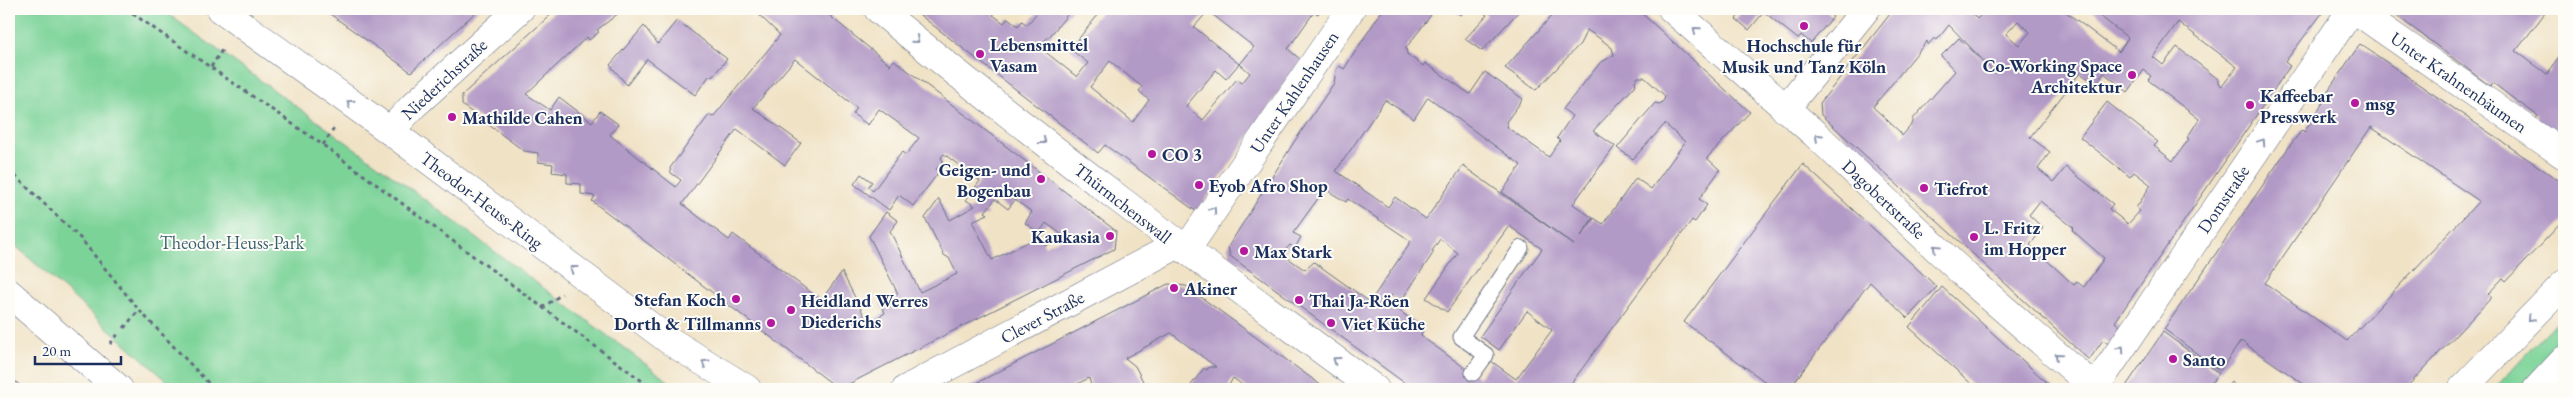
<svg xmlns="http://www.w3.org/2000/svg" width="2573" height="398" font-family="'EB Garamond',serif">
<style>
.green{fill:#7cd398;stroke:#4c817b}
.building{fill:#b29ac6;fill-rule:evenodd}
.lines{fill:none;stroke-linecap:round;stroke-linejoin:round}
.service-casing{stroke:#666e82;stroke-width:17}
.minor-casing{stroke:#666e82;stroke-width:29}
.secondary-casing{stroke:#666e82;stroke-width:29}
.primary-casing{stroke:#666e82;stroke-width:29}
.path{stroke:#666e82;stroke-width:3;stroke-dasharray:4 4;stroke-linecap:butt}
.service{stroke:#fff;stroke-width:15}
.minor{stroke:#fff;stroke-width:28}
.secondary{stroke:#fff;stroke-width:28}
.primary{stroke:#fff;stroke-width:28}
.oneway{stroke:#8d97ae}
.poi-dot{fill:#b5179e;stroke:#fdfcf7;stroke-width:2}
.labels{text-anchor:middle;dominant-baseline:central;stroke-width:4;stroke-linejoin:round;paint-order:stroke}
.poi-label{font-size:18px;font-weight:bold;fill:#1b2f5e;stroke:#fdfcf7;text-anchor:start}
.street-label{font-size:18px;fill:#1b2f5e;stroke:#fdfcf7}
.park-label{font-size:18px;fill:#38606f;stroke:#fdfcf7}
</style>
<rect width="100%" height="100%" fill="#fdfcf7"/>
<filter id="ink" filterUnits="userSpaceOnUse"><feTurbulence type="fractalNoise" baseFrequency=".02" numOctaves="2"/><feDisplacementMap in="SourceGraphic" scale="10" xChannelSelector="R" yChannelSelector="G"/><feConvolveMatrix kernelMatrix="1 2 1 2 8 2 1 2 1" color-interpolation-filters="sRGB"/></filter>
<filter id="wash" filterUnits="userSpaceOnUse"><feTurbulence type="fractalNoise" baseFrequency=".0096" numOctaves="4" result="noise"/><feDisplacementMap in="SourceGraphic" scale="20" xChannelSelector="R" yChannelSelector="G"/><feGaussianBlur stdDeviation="1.12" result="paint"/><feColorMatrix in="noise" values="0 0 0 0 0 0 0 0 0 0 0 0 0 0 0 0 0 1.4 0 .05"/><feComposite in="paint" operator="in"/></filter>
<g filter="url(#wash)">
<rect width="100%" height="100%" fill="#f0e2c5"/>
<g class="green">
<path d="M9,9H161L396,178L679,389H176L9,240Z"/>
<path d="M2564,315V342L2519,389H2494Z"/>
</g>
<g id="blocks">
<g class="building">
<path d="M323,9H406L411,13L413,9H479L411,72Z"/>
<path d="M557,9H624L597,30L599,32L589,40L587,37L526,94L550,110L559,97L592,122L600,111L618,124L610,135L676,187L681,180L671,173L670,168L709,115L713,117L780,35L753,9H830L833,12L830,16L890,65L894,60L1116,231L1114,249L839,389L592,201L595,196L581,194V184L567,183V174L552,172L553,164L538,162V153L524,151L462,105V95ZM795,59L857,108L853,114L868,125L879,109L919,138L906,155L902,152L873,191L868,187L872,182L861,174L854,184L889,210L899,195L913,206L939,172L936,169L943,161L941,157L944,154L980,181L966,200L975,206L950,220L939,199L925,218L944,255L949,258L957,274L920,292L890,231L898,221L886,212L869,236L898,294L880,303L885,313L868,323L842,272L821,300L733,234L729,240L682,204L737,129L785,165L801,143L753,108ZM995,199L1008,209L1015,200L1032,212L1025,223L1039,233L1046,223L1065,237L1045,246L1040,236L992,260L972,221L988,214L985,212Z"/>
<path d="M912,9H998L993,15L1004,23L1008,18L1018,26L1022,21L1027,25L1040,9H1072L1050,36L1038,46L1077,77L1088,63L1070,49L1103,9H1321L1318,14L1314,12L1288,49L1301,60L1197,212L1105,145L1098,153ZM1208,11L1254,47L1240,64L1250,73L1242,83L1237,79L1203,120L1186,106L1216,70L1226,79L1239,64L1194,27ZM1110,61L1142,87L1139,91L1149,100L1133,122L1090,87Z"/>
<path d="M1383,9H1433L1429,14L1431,15L1406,48L1407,54L1423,66L1425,63L1470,94L1485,72L1523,99L1506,122L1508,128L1549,157L1560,141L1557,138L1572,116L1563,109L1600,63L1614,55L1612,48L1602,40L1587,30L1580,44L1536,90L1505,68L1556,11L1563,9H1637L1750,112L1707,158L1720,170L1699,199L1707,205L1695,222L1692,220L1567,389H1413L1230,256L1228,247L1294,142L1334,83L1336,70L1339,66L1344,69ZM1638,77H1644L1653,85L1665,96L1664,100L1660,104L1655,103L1617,148L1633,159L1665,124L1685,142L1651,189L1636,178L1603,224L1594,218L1581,236L1593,218L1573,204L1615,146L1593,131L1636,85L1635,81ZM1428,97L1521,165L1502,192L1574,245L1463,166L1426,219L1395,197L1388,207L1336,171L1385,100L1414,119ZM1325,189L1346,202L1348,199L1411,241L1370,302L1314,262L1305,270L1282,254L1290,245L1295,248L1301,237L1293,233ZM1509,226L1542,249L1480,336L1499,350L1527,311L1552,330L1516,379L1491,361L1479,378L1421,336L1423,329L1387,301L1391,295L1397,299L1403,298L1434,252L1432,251L1440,239L1458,253L1426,298L1447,312Z"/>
<path d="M1451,9H1465L1461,15Z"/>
<path d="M1479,9H1521L1482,51L1465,39L1487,15Z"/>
<path d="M1734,9H1828L1826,11L1833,17L1811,43L1801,35L1798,39L1764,12L1749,30L1736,19L1740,14Z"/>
<path d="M1894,9H1969L1977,19L1986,9H2062L2119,52L2128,38L2091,9H2318L2323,12L2285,62L2290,66L2115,322L2123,329L2110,345L2103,340L2089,360L1821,115L1820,103ZM2018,21L2030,32L2019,45L2006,34ZM2178,22L2237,67L2222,86L2218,83V79L2177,47L2163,65L2153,57ZM1949,25L1996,74L1959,38L1941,56L1955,71L1913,119V123L1902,136L1900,132L1873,107L1927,41L1928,45L1934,38L1937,40ZM2144,70L2151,76L2148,80L2199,119L2187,138L2189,139L2173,161L2154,146L2158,142L2107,102L2080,137L2130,177L2134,172L2151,185L2136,208L2140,211L2128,224L2109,209L2113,204L2066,167L2054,182L2038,169L2050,152L2030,137L2080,73L2096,84L2104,73L2128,92ZM2040,201L2074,228L2072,230L2104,258L2084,287L2077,282L2074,285L2030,245L2043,228L2029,215Z"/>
<path d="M2388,9H2548L2516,51L2547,74L2564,51V141L2535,120L2538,116L2510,96L2493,83L2490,86Z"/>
<path d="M677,20L727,59L712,77L710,75L695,95L647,59L627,85L610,65L644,26L658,44Z"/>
<path d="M2360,44L2564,184V220L2506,281L2503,278L2488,294L2492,297L2405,389H2301L2305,385L2241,341L2220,371L2164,329L2291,144L2302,130L2304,132L2327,97L2325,95ZM2371,127L2479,201L2347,341L2265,283Z"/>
<path d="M1803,164L1937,287L1907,318L1870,282L1789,389H1775L1684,322Z"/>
<path d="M1168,284L1186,286L1326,389H1248L1233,378L1228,387L1231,389H1188L1204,368L1207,370L1209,367H1216L1171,333L1125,358L1135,366L1147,389H1092L1089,378L1067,389H965Z"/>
<path d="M1942,287L2020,358L2054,389H1977L1909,327Z"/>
<path d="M2163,332L2219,373L2207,389H2124Z"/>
<path d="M9,376L24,389H9Z"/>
<path d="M2231,382L2240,389H2226Z"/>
</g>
</g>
</g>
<g filter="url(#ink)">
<use href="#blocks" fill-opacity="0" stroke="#666e82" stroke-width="1"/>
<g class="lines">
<g class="service-casing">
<path id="service" d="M1473,373L1486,355L1461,337L1521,248"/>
</g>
<g class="minor-casing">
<g id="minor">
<path d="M878,9C1039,142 1207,266 1375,389"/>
<path d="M1672,9L1815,134L1966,276L2096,389"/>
<path d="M2354,9L2564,155"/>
<path d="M1785,109L1866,9"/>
<path d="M390,131L413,106L520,9"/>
<path d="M1186,250L1351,9"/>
<path d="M906,389L1177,245"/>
<path d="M2094,389L2352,9"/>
</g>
</g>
<g class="secondary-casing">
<g id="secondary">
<path d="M220,9L390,131L670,341L747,389"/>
<path d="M9,293L119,389"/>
</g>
</g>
<g class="primary-casing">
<g id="primary">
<path d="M2462,389L2564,284"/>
<path d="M2537,389L2564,360"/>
</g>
</g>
<g class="path">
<path d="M126,9L323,145L653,389"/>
<path d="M211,67L224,47"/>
<path d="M323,145L335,127"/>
<path d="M9,170L81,239L139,310L214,389"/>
<path d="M542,308L562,294"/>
<path d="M124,328L139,310"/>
<path d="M110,344L119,333"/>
</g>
<use href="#service" class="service"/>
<use href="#minor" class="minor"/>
<use href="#secondary" class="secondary"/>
<use href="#primary" class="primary"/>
</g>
<defs><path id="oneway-chevron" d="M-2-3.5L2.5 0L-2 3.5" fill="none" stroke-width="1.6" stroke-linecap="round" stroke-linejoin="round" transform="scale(1.25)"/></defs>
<g class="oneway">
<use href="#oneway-chevron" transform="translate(1696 30) rotate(-139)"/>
<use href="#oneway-chevron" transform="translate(916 40) rotate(40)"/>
<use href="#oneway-chevron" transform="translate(350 103) rotate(-145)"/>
<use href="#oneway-chevron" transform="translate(1818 137) rotate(-137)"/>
<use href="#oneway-chevron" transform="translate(1043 141) rotate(38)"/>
<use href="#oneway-chevron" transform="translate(2262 142) rotate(-56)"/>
<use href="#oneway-chevron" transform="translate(1213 210) rotate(-56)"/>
<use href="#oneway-chevron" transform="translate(1936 248) rotate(-137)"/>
<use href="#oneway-chevron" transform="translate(573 269) rotate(-143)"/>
<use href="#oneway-chevron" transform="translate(2530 319) rotate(134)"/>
<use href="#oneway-chevron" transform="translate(2121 349) rotate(-56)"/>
<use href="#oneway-chevron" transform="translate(2058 356) rotate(-139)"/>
<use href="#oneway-chevron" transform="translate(1336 360) rotate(-144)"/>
<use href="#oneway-chevron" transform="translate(705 363) rotate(-148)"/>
</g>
</g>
<g class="poi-dot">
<circle cx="1804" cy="26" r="5"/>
<circle cx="980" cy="54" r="5"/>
<circle cx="2132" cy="75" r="5"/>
<circle cx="2355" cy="103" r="5"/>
<circle cx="2250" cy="105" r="5"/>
<circle cx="452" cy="117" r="5"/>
<circle cx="1152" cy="154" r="5"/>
<circle cx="1041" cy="179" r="5"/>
<circle cx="1199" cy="185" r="5"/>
<circle cx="1924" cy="188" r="5"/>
<circle cx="1110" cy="236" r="5"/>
<circle cx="1974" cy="237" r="5"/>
<circle cx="1244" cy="251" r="5"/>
<circle cx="1174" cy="288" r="5"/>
<circle cx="736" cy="299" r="5"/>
<circle cx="1299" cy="300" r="5"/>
<circle cx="791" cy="310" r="5"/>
<circle cx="771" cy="323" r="5"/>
<circle cx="1331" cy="323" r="5"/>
<circle cx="2173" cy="359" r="5"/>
</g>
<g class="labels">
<g class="poi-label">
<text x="990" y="44">Lebensmittel<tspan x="990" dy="21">Vasam</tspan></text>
<text x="1804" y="45" text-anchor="middle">Hochschule für<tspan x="1804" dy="21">Musik und Tanz Köln</tspan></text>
<text x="2122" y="65" text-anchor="end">Co-Working Space<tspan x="2122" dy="21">Architektur</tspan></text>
<text x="2260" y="95">Kaffeebar<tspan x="2260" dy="21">Presswerk</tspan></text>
<text x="2365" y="103">msg</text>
<text x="462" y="117">Mathilde Cahen</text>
<text x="1162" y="154">CO 3</text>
<text x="1031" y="169" text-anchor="end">Geigen- und<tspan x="1031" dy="21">Bogenbau</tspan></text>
<text x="1209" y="185">Eyob Afro Shop</text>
<text x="1934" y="188">Tiefrot</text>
<text x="1984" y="227">L. Fritz<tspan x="1984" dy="21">im Hopper</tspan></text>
<text x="1100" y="236" text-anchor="end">Kaukasia</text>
<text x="1254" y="251">Max Stark</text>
<text x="1184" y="288">Akiner</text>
<text x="726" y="299" text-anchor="end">Stefan Koch</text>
<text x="801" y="300">Heidland Werres<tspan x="801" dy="21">Diederichs</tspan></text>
<text x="1309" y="300">Thai Ja-Röen</text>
<text x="761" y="323" text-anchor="end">Dorth &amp; Tillmanns</text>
<text x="1341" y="323">Viet Küche</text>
<text x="2183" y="359">Santo</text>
</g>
<g class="street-label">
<text transform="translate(444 79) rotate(-43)">Niederichstraße</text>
<text transform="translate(2459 82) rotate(35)">Unter Krahnenbäumen</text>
<text transform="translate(1294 92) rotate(-56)">Unter Kahlenhausen</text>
<text transform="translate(1884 199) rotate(43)">Dagobertstraße</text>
<text transform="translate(2223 199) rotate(-56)">Domstraße</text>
<text transform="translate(482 200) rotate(37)">Theodor-Heuss-Ring</text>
<text transform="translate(1123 203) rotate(38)">Thürmchenswall</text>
<text transform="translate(1042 317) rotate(-28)">Clever Straße</text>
</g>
<g class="park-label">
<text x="232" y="242">Theodor-Heuss-Park</text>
</g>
</g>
<rect width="2573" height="398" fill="none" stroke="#fdfcf7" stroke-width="30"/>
<path d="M35 356v8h86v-8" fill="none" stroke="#1b2f5e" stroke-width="2.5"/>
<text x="42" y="356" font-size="15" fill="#1b2f5e" stroke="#fdfcf7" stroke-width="4" paint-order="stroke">20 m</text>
</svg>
